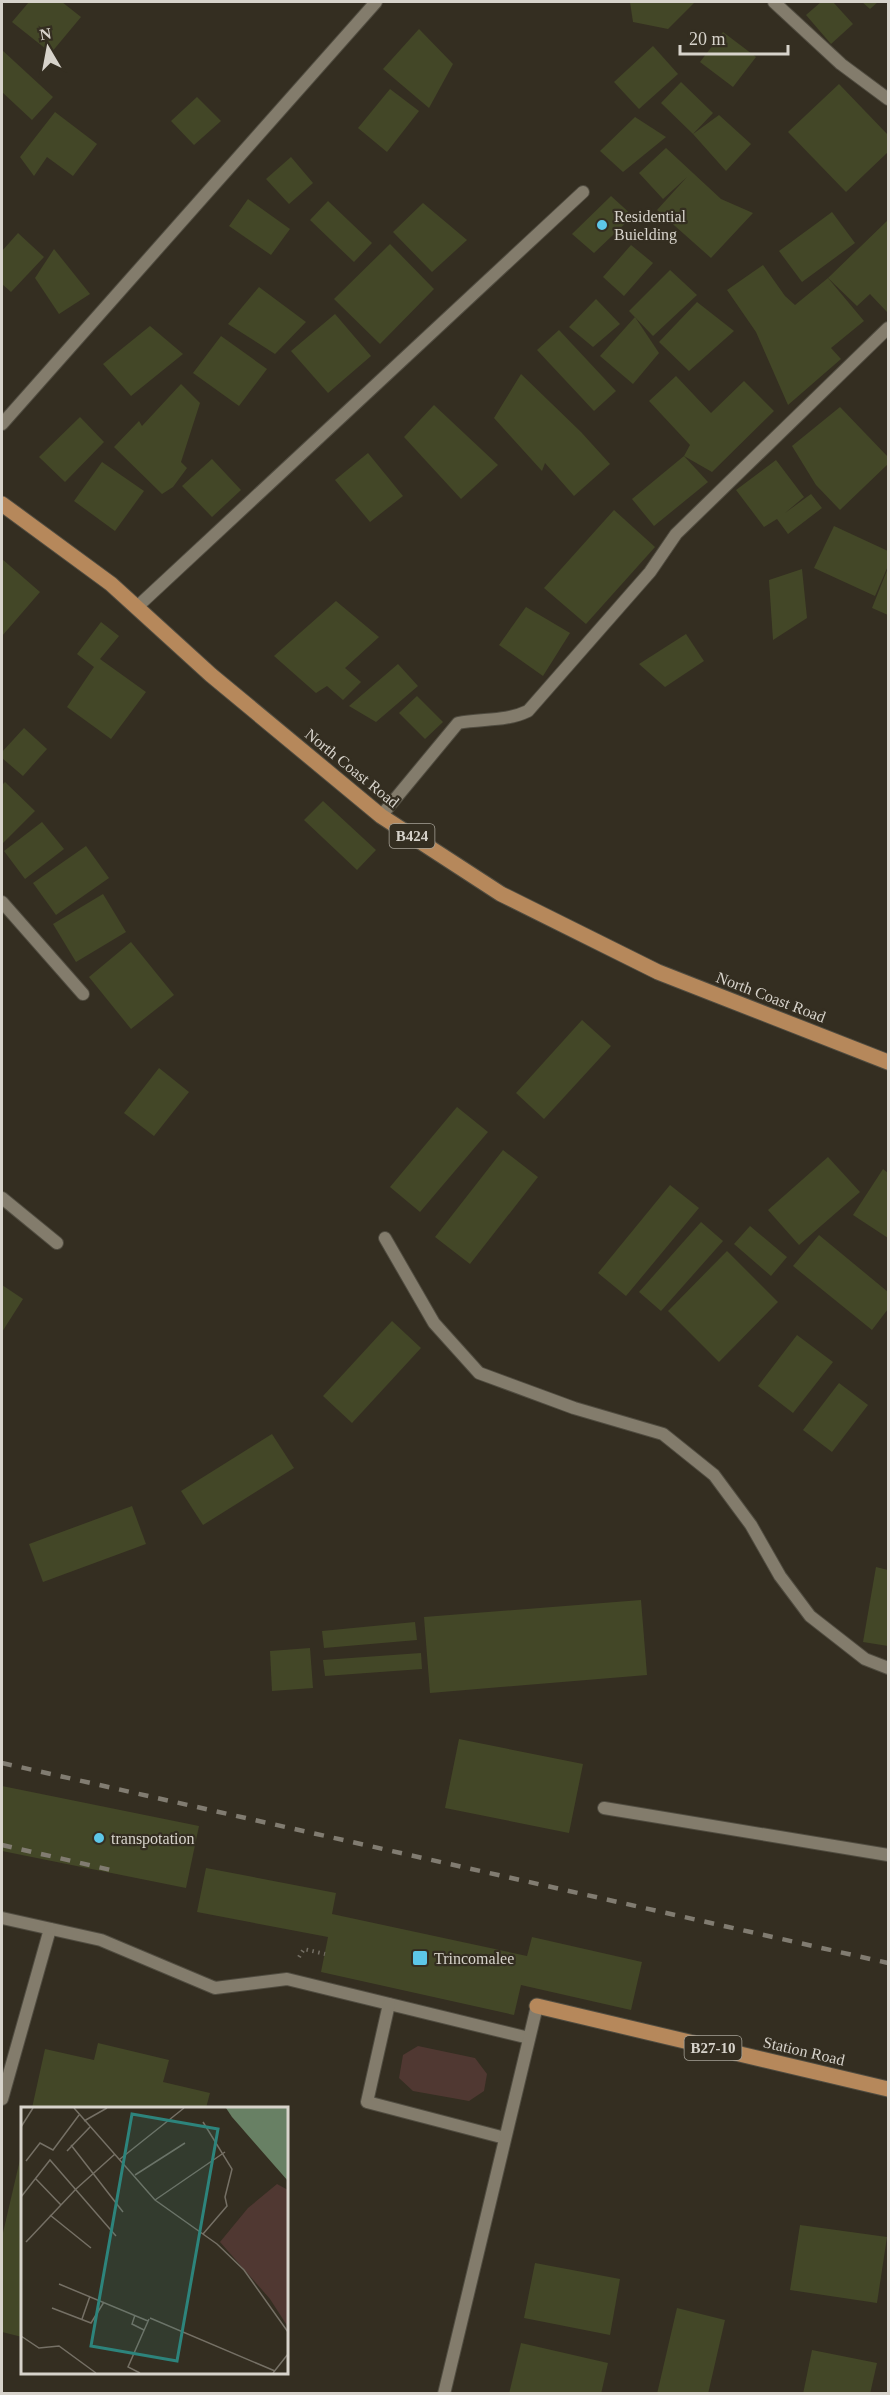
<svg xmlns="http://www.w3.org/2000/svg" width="890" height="2395" font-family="'Times New Roman',serif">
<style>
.green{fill:#503832}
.building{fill:#434727}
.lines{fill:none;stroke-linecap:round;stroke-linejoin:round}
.service-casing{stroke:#504c40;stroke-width:14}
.minor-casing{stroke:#504c40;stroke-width:14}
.primary-casing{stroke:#504c40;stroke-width:17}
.path{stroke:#746f64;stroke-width:4;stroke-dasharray:1.5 4.5;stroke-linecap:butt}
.service{stroke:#837c6c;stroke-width:12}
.minor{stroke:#837c6c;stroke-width:12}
.primary{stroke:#b6885b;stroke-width:15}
.rail{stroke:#817c71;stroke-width:4.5;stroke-dasharray:10 10;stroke-linecap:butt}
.poi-dot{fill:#5dc7e8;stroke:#342e21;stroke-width:2}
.labels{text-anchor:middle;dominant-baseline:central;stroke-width:4.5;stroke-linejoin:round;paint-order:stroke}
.shield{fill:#342e21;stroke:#a6a298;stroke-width:1.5}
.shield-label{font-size:15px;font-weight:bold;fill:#d7d3cb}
.poi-label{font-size:16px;fill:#d7d3cb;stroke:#342e21;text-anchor:start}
.street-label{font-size:16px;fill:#d7d3cb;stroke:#342e21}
.inset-road{fill:none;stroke:#757065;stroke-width:1.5}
.view{fill:#2d847c;fill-opacity:0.15;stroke:#2d847c;stroke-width:3}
.inset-edge{fill:none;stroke:#d7d3cb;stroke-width:3}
</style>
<rect width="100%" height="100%" fill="#342e21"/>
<path class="green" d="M418,2046L475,2058L487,2074L484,2091L469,2101L413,2091L399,2078L403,2055Z"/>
<g class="building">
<path d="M29,2H62L81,17L51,53L12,22Z"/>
<path d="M630,2H695L668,29L633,22Z"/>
<path d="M821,2H833L853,24L831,44L806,15Z"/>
<path d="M862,2H878L870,9Z"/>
<path d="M419,29L453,64L429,108L383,69Z"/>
<path d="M723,32L756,57L733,87L700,62Z"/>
<path d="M653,46L678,74L639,109L614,82Z"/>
<path d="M2,50L53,97L32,120L2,92Z"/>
<path d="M681,82L713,113L693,134L719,115L751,144L726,171L693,134L661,103Z"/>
<path d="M839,84L888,135V152L846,192L788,132Z"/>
<path d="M390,89L419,111L387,152L358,128Z"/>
<path d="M197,97L221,121L194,145L171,121Z"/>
<path d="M55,112L97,144L73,176L47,157L34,176L20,157Z"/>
<path d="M635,117L666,137L623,172L600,151Z"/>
<path d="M666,148L721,199L753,213L711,258L657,210L687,177L663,199L639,173Z"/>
<path d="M291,157L313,183L289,204L266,179Z"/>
<path d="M611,196L633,216L594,253L572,234Z"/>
<path d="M248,199L290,229L271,255L229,226Z"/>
<path d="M328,201L372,243L354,262L310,220Z"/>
<path d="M423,203L467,240L432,272L393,232Z"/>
<path d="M832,212L855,243L802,282L779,251Z"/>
<path d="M887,221L888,310L887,312L870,294L857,306L828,278Z"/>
<path d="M18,233L44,257L11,292L2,284V251Z"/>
<path d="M390,244L434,289L380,344L334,299Z"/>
<path d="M631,245L653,263L624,296L603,277Z"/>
<path d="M54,249L90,294L59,314L35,278Z"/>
<path d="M763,265L785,296L795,305L828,278L864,321L831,348L841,359L788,405L756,332L727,290Z"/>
<path d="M670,270L697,295L653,336L629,311Z"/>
<path d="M259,287L306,322L275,354L228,324Z"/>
<path d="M596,299L620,324L593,347L569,327Z"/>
<path d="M697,302L734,331L689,371L659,342Z"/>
<path d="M335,314L371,356L328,393L291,351Z"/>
<path d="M635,317L659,353L633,384L600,356Z"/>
<path d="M150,326L183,354L131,396L103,364Z"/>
<path d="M559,330L616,391L594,411L537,350Z"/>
<path d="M221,336L267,369L239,406L193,373Z"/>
<path d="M521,374L581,432L610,464L574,496L545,463L542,471L494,418Z"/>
<path d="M676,376L711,413L744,381L774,411L712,472L684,456L690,445L649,401Z"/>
<path d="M181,384L200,403L181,462L187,468L173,487L162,494L114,447L139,421L142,426Z"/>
<path d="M434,405L498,465L461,499L404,437Z"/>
<path d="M840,407L888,457V464L840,510L816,485L792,446Z"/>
<path d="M80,417L104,442L65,482L39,457Z"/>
<path d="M368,453L403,496L370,522L335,480Z"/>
<path d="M684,456L708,482L654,526L632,499Z"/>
<path d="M212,459L241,490L212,517L182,486Z"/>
<path d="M776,460L804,497L785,513L811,494L822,508L788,534L777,519L764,527L736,490Z"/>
<path d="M102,462L144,491L115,531L74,501Z"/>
<path d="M614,510L655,547L586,624L544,588Z"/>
<path d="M834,526L888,551V566L875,596L814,568Z"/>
<path d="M2,559L40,592L2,636Z"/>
<path d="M888,568V615L872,608Z"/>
<path d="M802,569L807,618L773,640L769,580Z"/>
<path d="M336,601L379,637L345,668L361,682L343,700L327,686L316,693L274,656Z"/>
<path d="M526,607L570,633L543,676L499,645Z"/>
<path d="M101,622L119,636L100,659L146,692L111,739L67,707L94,667L77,654Z"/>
<path d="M686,634L704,661L665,687L639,664Z"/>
<path d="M398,664L418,686L376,722L349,706Z"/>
<path d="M417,696L443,722L425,739L399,713Z"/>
<path d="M24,728L47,749L23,776L2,758V752Z"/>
<path d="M5,782L35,811L3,843L2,841V785Z"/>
<path d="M323,801L376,850L357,870L304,820Z"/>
<path d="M42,822L64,849L25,879L4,851Z"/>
<path d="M86,846L109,878L56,915L33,883Z"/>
<path d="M103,894L126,932L76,962L53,924Z"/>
<path d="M131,942L174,995L131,1029L89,977Z"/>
<path d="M582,1020L611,1046L544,1119L516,1093Z"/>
<path d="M159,1068L189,1092L154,1136L124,1113Z"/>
<path d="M457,1107L488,1132L420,1212L390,1187Z"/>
<path d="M503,1150L538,1177L470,1264L435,1237Z"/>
<path d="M828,1157L860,1192L799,1245L768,1210Z"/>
<path d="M883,1169L888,1173V1238L853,1215Z"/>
<path d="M670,1185L699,1208L626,1296L598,1273Z"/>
<path d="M701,1222L723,1241L661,1311L639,1292Z"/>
<path d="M750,1226L787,1257L771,1276L734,1244Z"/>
<path d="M819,1235L888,1292V1309L872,1330L793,1266Z"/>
<path d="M727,1251L778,1302L719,1362L668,1311Z"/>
<path d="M2,1285L23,1299L2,1332Z"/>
<path d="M392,1321L421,1348L352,1423L323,1396Z"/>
<path d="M797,1335L833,1362L793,1413L758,1386Z"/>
<path d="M839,1383L868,1405L832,1452L803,1430Z"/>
<path d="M272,1434L294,1468L203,1525L181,1491Z"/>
<path d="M132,1506L146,1544L43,1582L29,1544Z"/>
<path d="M876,1567L888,1570V1646L863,1642Z"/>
<path d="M641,1600L647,1675L430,1693L424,1617Z"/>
<path d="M415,1622L417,1640L324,1648L322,1631Z"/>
<path d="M310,1648L313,1688L272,1691L270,1651Z"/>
<path d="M421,1653L422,1669L325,1676L323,1660Z"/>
<path d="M459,1739L583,1764L569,1833L445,1808Z"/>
<path d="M2,1786L199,1826L186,1888L2,1851Z"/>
<path d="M206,1868L336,1893L332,1914L527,1956L532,1937L642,1962L631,2010L521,1985L514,2015L321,1972L328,1937L197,1912Z"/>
<path d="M98,2043L169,2060L163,2082L210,2093L206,2108H32L45,2049L94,2060Z"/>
<path d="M22,2151V2337L2,2332V2237Z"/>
<path d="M800,2225L887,2237L877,2303L790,2290Z"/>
<path d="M535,2263L620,2279L610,2335L524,2318Z"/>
<path d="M677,2308L725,2320L708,2394H657Z"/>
<path d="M521,2343L608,2363L601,2394H509Z"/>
<path d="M812,2350L877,2363L870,2394H803Z"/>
</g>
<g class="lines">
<g class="service-casing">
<g id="service">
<path d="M385,1238L434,1323L479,1373L574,1408L663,1434L714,1475L751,1525L780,1576L810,1616L865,1659L888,1668"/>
<path d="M604,1808L888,1855"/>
</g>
</g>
<g class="minor-casing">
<g id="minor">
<path d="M774,2L841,64L888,99"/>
<path d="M2,424L376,2"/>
<path d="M137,607L583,192"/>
<path d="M381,816L458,723C482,718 505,722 528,711L650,572L676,534L888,328"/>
<path d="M2,902L83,994"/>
<path d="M2,1198L57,1243"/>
<path d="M2,1918L101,1940L215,1988L287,1979L529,2038"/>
<path d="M389,2004L367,2102L505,2138"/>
<path d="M2,2099L50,1929"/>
<path d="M444,2394L537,2006"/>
</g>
</g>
<g class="primary-casing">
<g id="primary">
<path d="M2,504L111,584L211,675L381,816L501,894L658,972L888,1062"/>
<path d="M537,2006L888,2089"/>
</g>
</g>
<path class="path" d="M299,1957L304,1949L325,1954"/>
<use href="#service" class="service"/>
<use href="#minor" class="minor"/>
<use href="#primary" class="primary"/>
<g class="rail">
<path d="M2,1763L888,1963"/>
<path d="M2,1845L111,1870"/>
</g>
</g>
<g class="poi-dot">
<circle cx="602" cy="225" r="6"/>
<circle cx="99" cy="1838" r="6"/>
<rect x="412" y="1950" width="16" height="16" rx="3"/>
</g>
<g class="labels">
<g class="shield">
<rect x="389.5" y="824" width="45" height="24" rx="4.5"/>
<rect x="684.5" y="2036" width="57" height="24" rx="4.5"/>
</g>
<g class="shield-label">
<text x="412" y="836">B424</text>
<text x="713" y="2048">B27-10</text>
</g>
<g class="poi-label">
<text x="614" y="216">Residential<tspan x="614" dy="18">Buielding</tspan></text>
<text x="111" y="1838">transpotation</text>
<text x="434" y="1958">Trincomalee</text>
</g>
<g class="street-label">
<text transform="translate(352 768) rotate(39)">North Coast Road</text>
<text transform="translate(771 997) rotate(21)">North Coast Road</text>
<text transform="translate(804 2051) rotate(13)">Station Road</text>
</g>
</g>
<g transform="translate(21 2107)">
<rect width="267" height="267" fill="#342e21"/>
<path d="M256,77L267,83V220L249,192L199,135L227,101Z" fill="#503832"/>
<path d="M205,1H267V74L211,10Z" fill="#688064"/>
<path class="inset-road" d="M53,1L134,93L196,137L223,163L267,225M63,14L86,1M0,20L12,1M50,38L102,105M46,44L69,20M99,52L163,1M5,54L19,36L32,43L58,8M114,68L164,36M14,71L40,98M0,90L29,53L95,129M134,93L204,45M29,108L70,141M182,127L206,99L204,90L211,62L182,15M5,135L55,82L94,47M38,177L127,214M31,201L70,216L83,195M114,208L111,217L123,223M129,211L254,264M61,212L69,189M0,229L18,241L38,239L75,266M119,266L107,260L128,212M252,266L267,247"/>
<path class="view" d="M111,7L197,22L156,254L70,239Z"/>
<rect width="267" height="267" class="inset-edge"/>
</g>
<rect width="890" height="2395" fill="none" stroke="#d7d3cb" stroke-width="6"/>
<g transform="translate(48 48) rotate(350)" stroke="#342e21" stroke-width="4.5" paint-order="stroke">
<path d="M0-4.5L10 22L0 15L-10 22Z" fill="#d7d3cb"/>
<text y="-9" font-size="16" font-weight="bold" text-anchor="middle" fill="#d7d3cb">N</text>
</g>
<path d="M680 45v9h108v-9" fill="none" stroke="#d7d3cb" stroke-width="3"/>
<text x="689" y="45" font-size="18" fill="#d7d3cb" stroke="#342e21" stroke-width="4.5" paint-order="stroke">20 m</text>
</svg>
